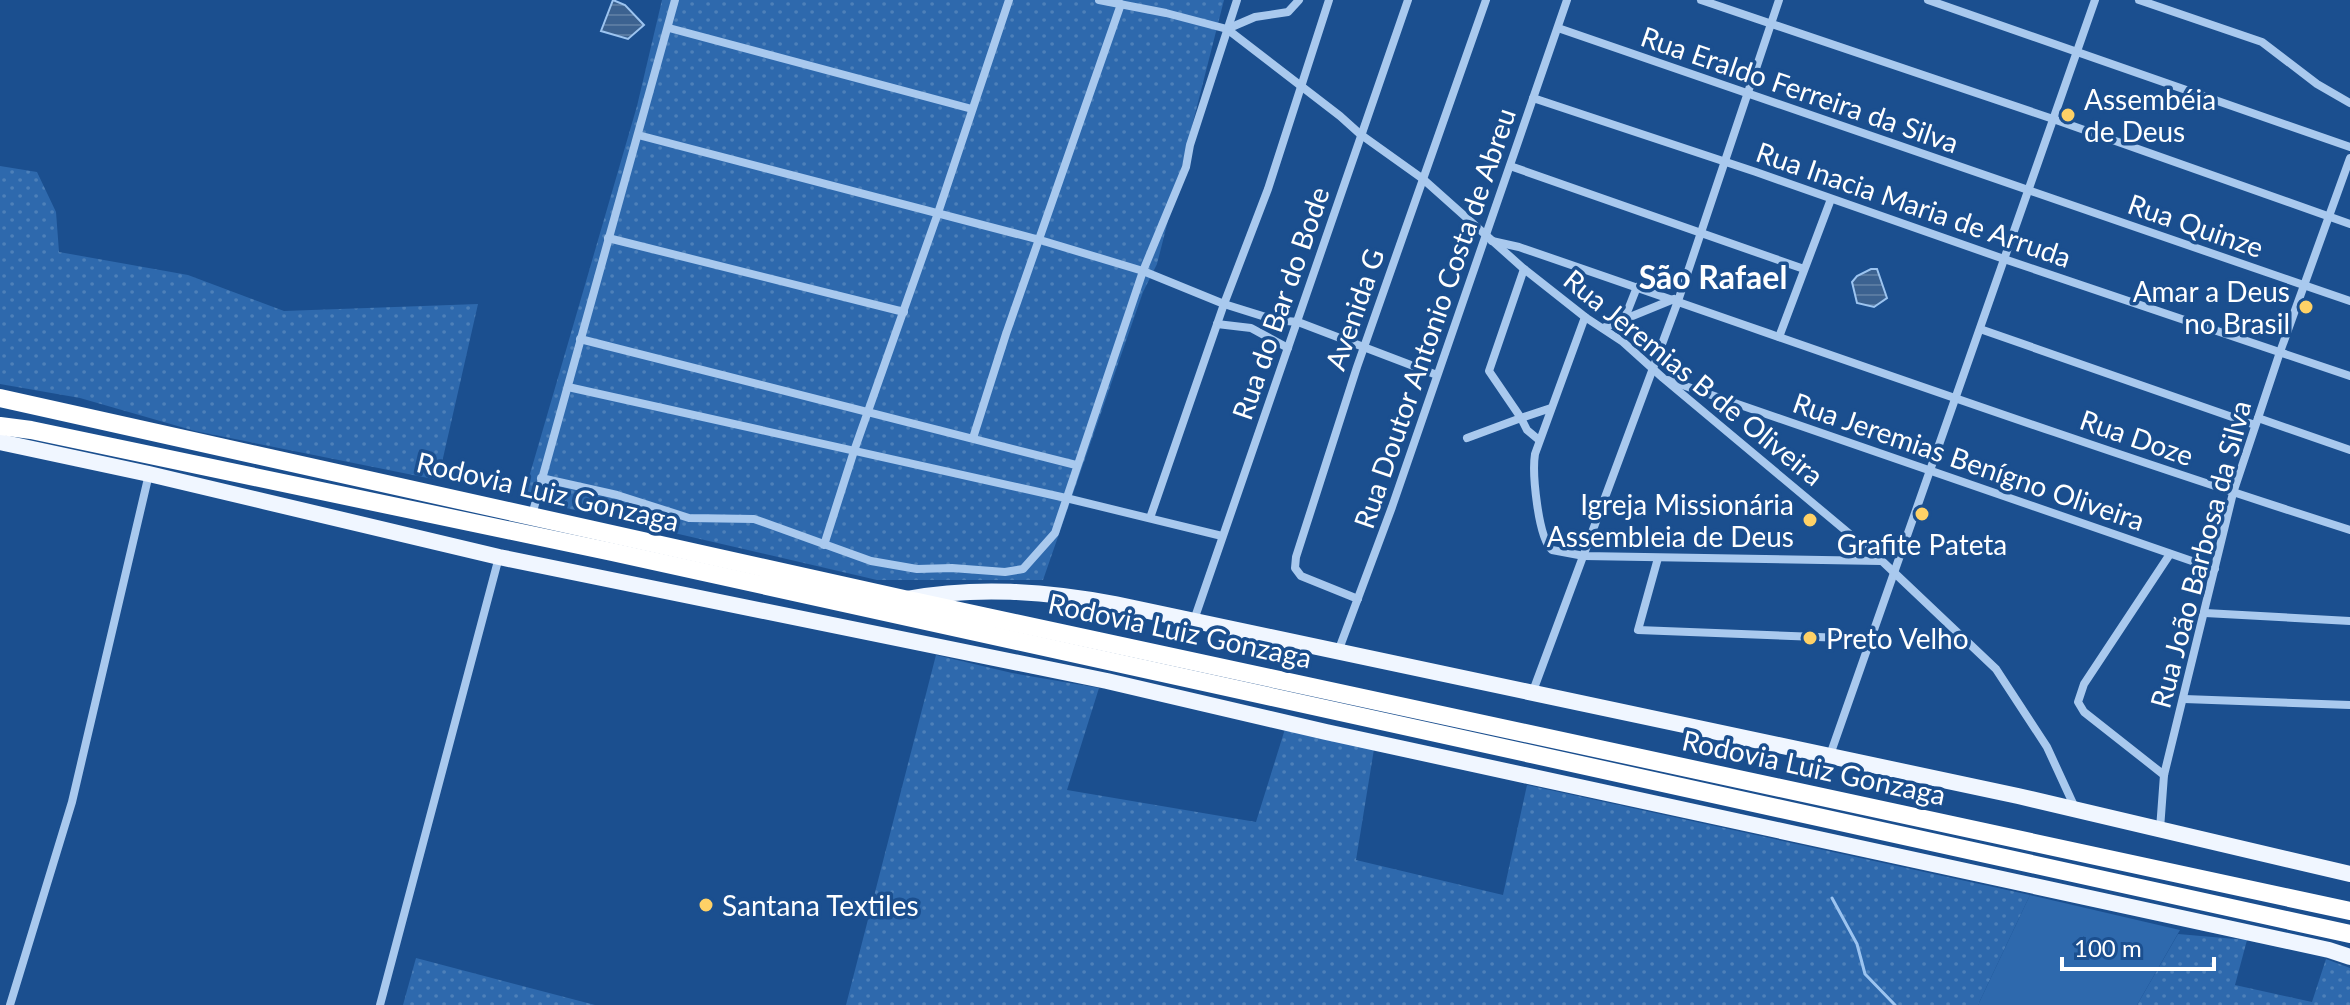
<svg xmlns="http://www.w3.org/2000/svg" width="2350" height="1005" font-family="Lato,sans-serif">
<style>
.grass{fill:url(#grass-dots)}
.pitch{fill:#2e69ad}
.water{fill:url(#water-rules);stroke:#9cc4f0;stroke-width:2}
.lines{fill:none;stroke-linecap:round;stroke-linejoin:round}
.stream{stroke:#9cc4f0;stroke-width:3}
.street{stroke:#a9c9ee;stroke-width:8}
.primary{stroke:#f0f6ff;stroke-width:16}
.highway{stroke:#fff;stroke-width:18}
.poi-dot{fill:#ffd166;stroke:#1b4f8f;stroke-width:3}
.labels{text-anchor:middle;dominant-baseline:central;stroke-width:7;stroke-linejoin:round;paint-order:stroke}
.street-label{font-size:28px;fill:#fff;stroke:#1b4f8f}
.poi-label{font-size:28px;fill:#fff;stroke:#1b4f8f;text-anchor:start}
.quarter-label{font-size:32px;font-weight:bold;fill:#fff;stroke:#1b4f8f}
</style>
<defs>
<pattern id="grass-dots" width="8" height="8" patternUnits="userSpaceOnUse" patternTransform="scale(2)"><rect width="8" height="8" fill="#2e69ad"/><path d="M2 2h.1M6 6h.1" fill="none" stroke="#4d80b9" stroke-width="1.8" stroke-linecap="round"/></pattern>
<pattern id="water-rules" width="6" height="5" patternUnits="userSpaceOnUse" patternTransform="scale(2)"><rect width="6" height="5" fill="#3c6290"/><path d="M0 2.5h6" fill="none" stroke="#597aa1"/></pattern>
</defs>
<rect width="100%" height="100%" fill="#1b4f8f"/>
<g class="grass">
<path d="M662,0H1224L1157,264L1143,292L1043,580H877L523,498L637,106Z"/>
<path d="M0,166L37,172L56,212L59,252L188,275L284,311L478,304L438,480L195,431L80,398L0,384Z"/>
<path d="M936,655L1012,673L1099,688L1067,790L1256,822L1285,729L1374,749L1356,860L1503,895L1527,785L2030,895L1978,1005H846Z"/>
<path d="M2178,934L2247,940L2235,985L2312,1002L2326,959L2350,968V1005H2137Z"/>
<path d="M416,958L595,1005H403Z"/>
</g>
<path class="pitch" d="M2030,895L2180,930L2137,1005H1978Z"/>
<g class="water">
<path d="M613,0L625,5L644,25L628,39L601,31Z"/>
<path d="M1871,269H1877L1887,298L1874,307L1857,303L1852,282L1857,276Z"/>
</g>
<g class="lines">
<path class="stream" d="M1832,898L1857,944L1865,974L1895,1005"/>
<g class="street">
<path d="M1099,0L1166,13L1227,29L1340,116L1360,134L1423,179L1524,269L1585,317L1623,342L1663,378L1882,561L1996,669L2047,747L2076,810"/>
<path d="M1701,0L2056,120L2350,224"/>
<path d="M1928,0L2350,147"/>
<path d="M2139,0L2262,42L2317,84L2350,103"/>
<path d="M669,28L972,109"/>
<path d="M1558,28L2350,301"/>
<path d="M1227,29L1255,17L1288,12L1299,0"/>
<path d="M1533,98L1756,172L2004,259L2350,376"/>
<path d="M638,135L1040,240L1143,271L1224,304L1275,320L1298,322L1437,375"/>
<path d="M1510,166L1804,269"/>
<path d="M608,238L904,312"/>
<path d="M1492,241L1519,247C1796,342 2071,441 2350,530"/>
<path d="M1524,269L1489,371L1521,418L1551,408"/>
<path d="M1585,317L1535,454C1532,473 1538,538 1552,550L1584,556L1881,561"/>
<path d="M1624,320L1637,287"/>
<path d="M1217,324L1251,328L1288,348"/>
<path d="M1603,328L1674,299"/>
<path d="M1980,329L2255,425"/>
<path d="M1779,337L1831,199"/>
<path d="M580,339L1076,465"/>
<path d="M1668,380L2215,569"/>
<path d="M568,387L1066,498L1222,536"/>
<path d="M2258,418L2350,450"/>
<path d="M973,438L1006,334L1121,4"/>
<path d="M1467,438L1521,418L1527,430L1539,440"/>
<path d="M541,478L617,495L689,518L754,519L871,561L917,569L952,568L1005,572L1023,569L1055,533L1143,271L1186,167L1190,145L1237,0"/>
<path d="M532,515L675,0"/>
<path d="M1150,518L1224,304L1268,189L1329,0"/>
<path d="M824,545L854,451L938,213L1009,0"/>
<path d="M1658,558L1638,630L1870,639"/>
<path d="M1358,599L1301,576L1295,568L1296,557L1357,367L1486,0"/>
<path d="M2205,613L2350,621"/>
<path d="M1194,620L1408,0"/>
<path d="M1339,649L1392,507L1567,0"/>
<path d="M1533,691L1678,301L1779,0"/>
<path d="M2184,699L2350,705"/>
<path d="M1830,755C1917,503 2009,252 2095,0"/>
<path d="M2164,775L2084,712L2078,702L2084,684L2170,554"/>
<path d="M2160,829L2164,775L2233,493L2280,352L2350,158"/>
<path d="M10,1005L72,802L149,474"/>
<path d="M380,1005L499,557"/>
</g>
<g class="primary">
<path d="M0,442L149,474L499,557L1107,681L1326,732L2329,950L2350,957"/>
<path d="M906,599C976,586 1045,591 1115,604L2018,796L2350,874"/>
</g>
<g class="highway">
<path d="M0,398L904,599L2350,911"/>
<path d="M0,426L31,430L612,552L2350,934"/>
</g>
</g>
<g class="poi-dot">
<circle cx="2068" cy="115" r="8"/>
<circle cx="2306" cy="307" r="8"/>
<circle cx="1922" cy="514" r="8"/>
<circle cx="1810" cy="520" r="8"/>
<circle cx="1810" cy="638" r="8"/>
<circle cx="706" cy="905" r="8"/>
</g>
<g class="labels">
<g class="street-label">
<text transform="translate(1800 89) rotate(19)">Rua Eraldo Ferreira da Silva</text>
<text transform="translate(1914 204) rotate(19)">Rua Inacia Maria de Arruda</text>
<text transform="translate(2196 225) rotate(19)">Rua Quinze</text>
<text transform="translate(1280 303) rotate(-71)">Rua do Bar do Bode</text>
<text transform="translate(1354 309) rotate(-71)">Avenida G</text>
<text transform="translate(1434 318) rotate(-71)">Rua Doutor Antonio Costa de Abreu</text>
<text transform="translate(1694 377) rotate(39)">Rua Jeremias B de Oliveira</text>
<text transform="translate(2137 437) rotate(19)">Rua Doze</text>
<text transform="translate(1969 461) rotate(19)">Rua Jeremias Benígno Oliveira</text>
<text transform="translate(548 491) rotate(13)">Rodovia Luiz Gonzaga</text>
<text transform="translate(2200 554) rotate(-75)">Rua João Barbosa da Silva</text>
<text transform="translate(1180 630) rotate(12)">Rodovia Luiz Gonzaga</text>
<text transform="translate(1814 767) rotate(12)">Rodovia Luiz Gonzaga</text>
</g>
<g class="poi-label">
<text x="2084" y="99">Assembéia<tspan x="2084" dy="32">de Deus</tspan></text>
<text x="2290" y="291" text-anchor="end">Amar a Deus<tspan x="2290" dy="32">no Brasil</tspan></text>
<text x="1794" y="504" text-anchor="end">Igreja Missionária<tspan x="1794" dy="32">Assembleia de Deus</tspan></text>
<text x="1922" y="544" text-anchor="middle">Grafite Pateta</text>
<text x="1826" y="638">Preto Velho</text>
<text x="722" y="905">Santana Textiles</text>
</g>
<g class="quarter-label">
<text x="1713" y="276">São Rafael</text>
</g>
</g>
<path d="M2062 957v12h152v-12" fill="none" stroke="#ffffff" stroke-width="4"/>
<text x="2074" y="957" font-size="24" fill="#ffffff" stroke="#1b4f8f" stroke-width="6" paint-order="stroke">100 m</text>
</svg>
